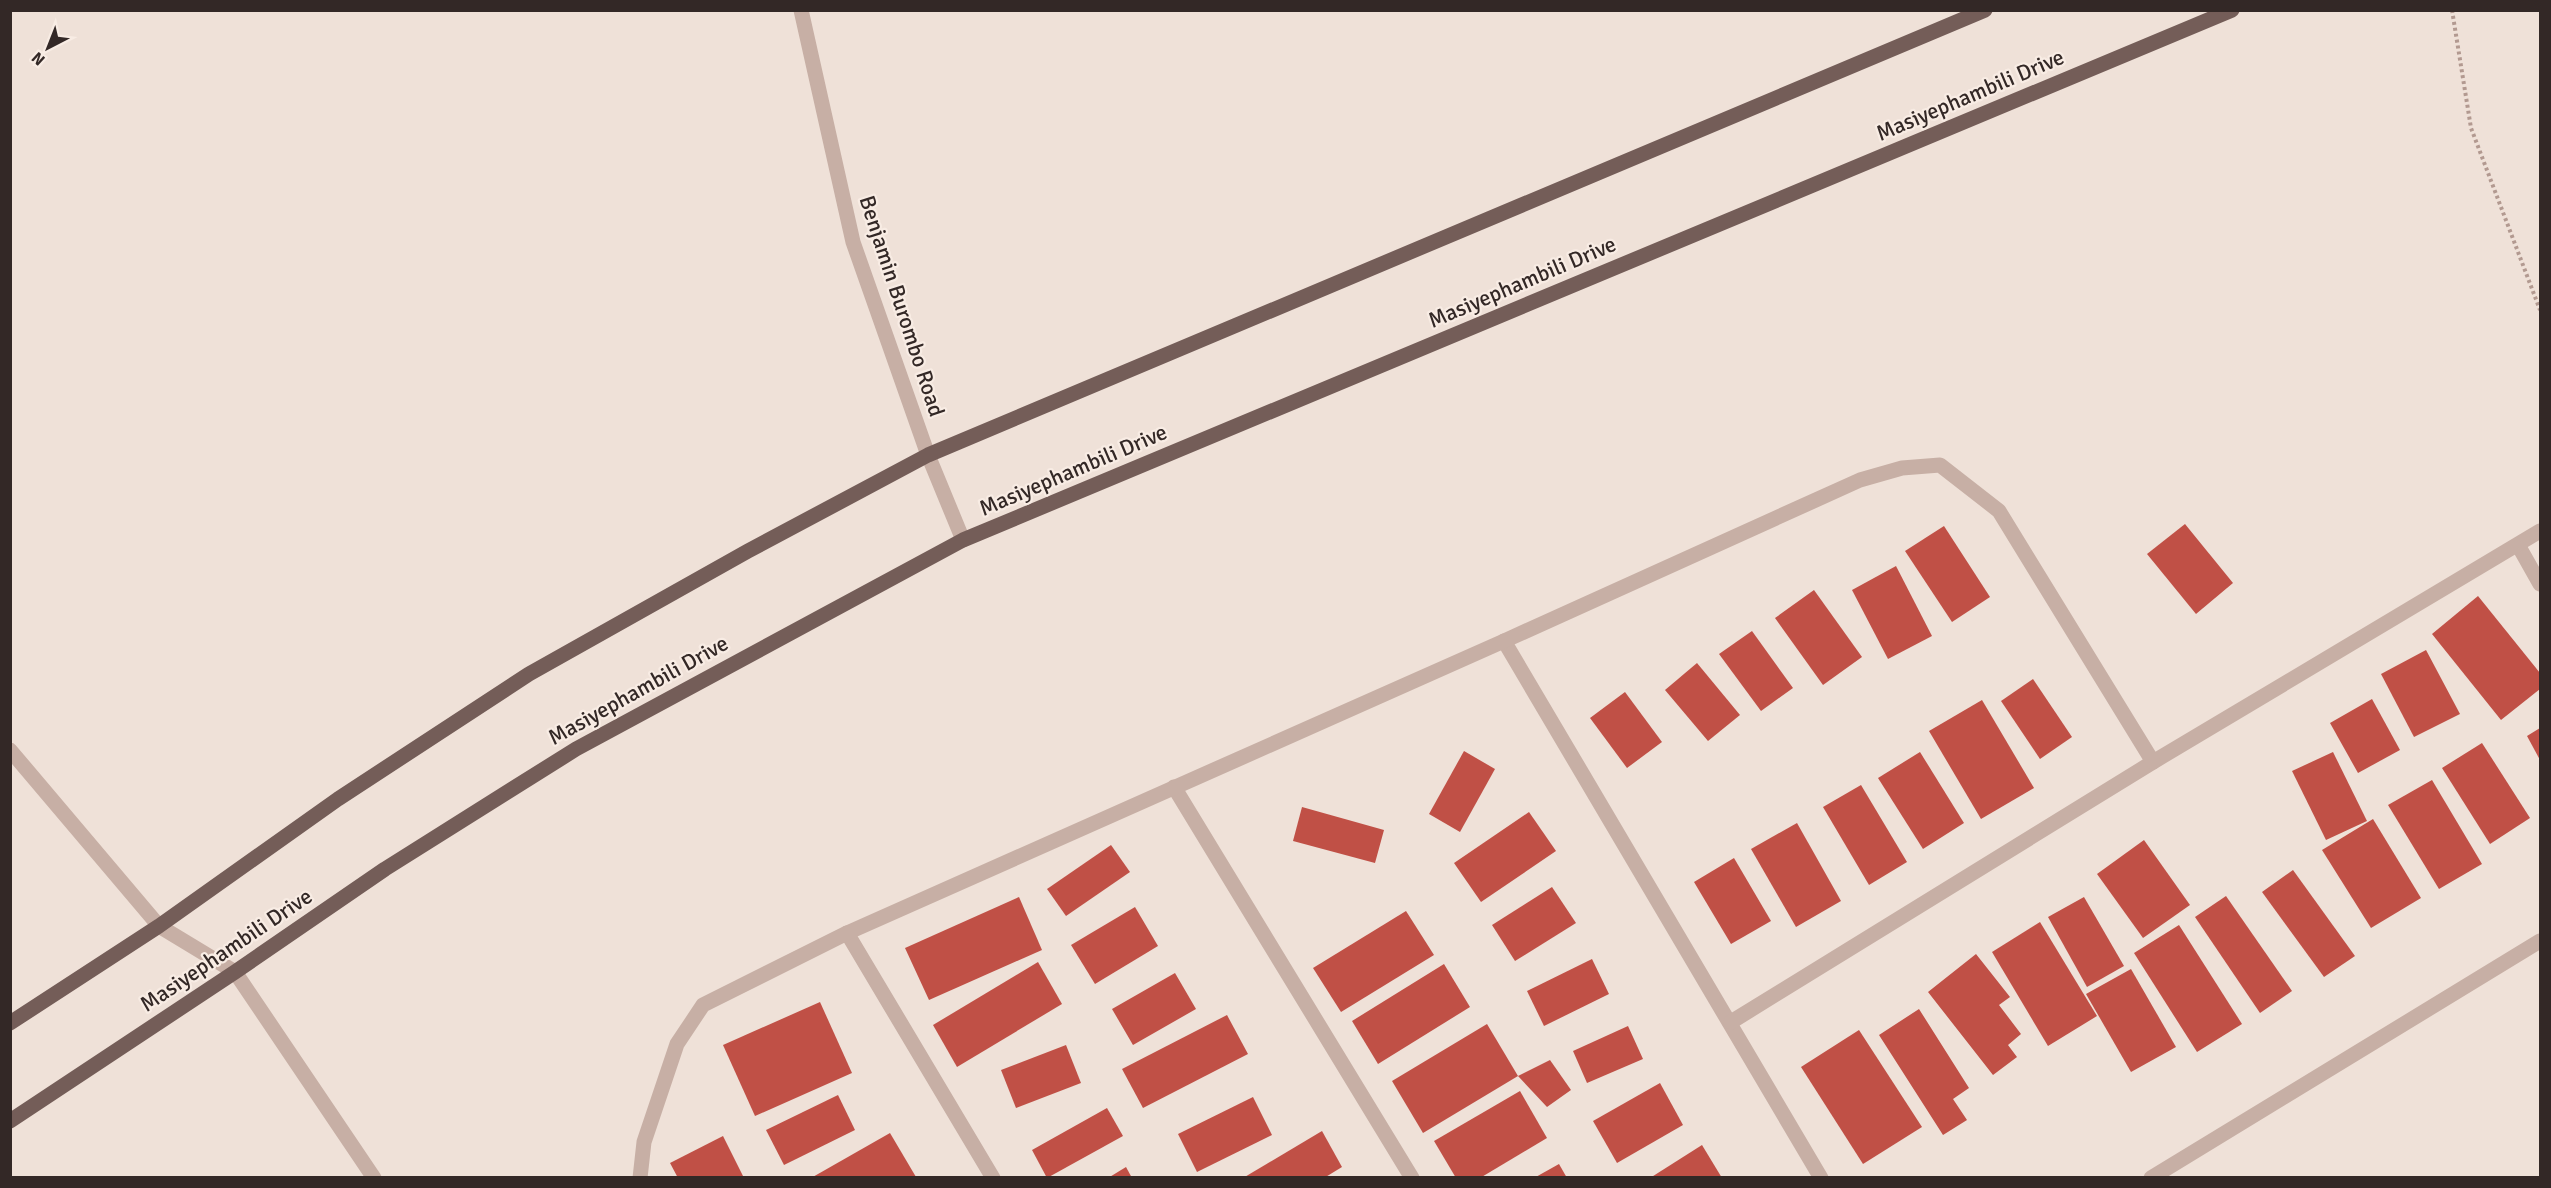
<svg xmlns="http://www.w3.org/2000/svg" width="2551" height="1188" font-family="Signika,sans-serif">
<style>
.building{fill:#c05046}
.lines{fill:none;stroke-linecap:round;stroke-linejoin:round}
.path{stroke:#b29990;stroke-width:4;stroke-dasharray:3 3;stroke-linecap:butt}
.minor{stroke:#c7afa5;stroke-width:15}
.major{stroke:#745d58;stroke-width:15}
.labels{text-anchor:middle;dominant-baseline:central;stroke-width:4.5;stroke-linejoin:round;paint-order:stroke}
.street-label{font-size:22px;fill:#332826;stroke:#f8ece4}
</style>
<rect width="100%" height="100%" fill="#efe1d8"/>
<g class="building">
<path d="M2185,524L2233,583L2196,614L2147,554Z"/>
<path d="M1944,526L1990,597L1952,622L1905,551Z"/>
<path d="M1896,566L1932,636L1888,659L1852,590Z"/>
<path d="M1814,590L1862,657L1823,685L1775,618Z"/>
<path d="M2478,596L2540,673V689L2501,720L2432,634Z"/>
<path d="M1752,631L1793,688L1761,711L1719,654Z"/>
<path d="M2426,650L2460,714L2414,737L2381,674Z"/>
<path d="M1697,663L1740,715L1708,741L1665,690Z"/>
<path d="M2033,679L2072,737L2040,759L2001,701Z"/>
<path d="M1625,692L1662,742L1627,768L1590,718Z"/>
<path d="M2372,699L2400,750L2358,773L2330,723Z"/>
<path d="M1982,700L2034,788L1981,819L1929,731Z"/>
<path d="M2540,728V760L2527,736Z"/>
<path d="M2482,743L2530,818L2490,844L2442,768Z"/>
<path d="M1464,751L1495,769L1460,832L1429,814Z"/>
<path d="M1920,752L1964,823L1923,849L1878,778Z"/>
<path d="M2333,752L2367,821L2326,840L2292,771Z"/>
<path d="M2432,780L2482,864L2439,889L2388,805Z"/>
<path d="M1861,785L1907,862L1869,885L1823,807Z"/>
<path d="M1302,807L1384,830L1375,863L1293,841Z"/>
<path d="M1529,812L1556,851L1481,902L1454,863Z"/>
<path d="M2373,819L2421,898L2371,928L2322,850Z"/>
<path d="M1797,823L1841,901L1796,927L1751,849Z"/>
<path d="M2144,840L2190,905L2143,938L2097,874Z"/>
<path d="M1111,845L1130,872L1066,916L1047,889Z"/>
<path d="M1734,858L1771,921L1731,944L1694,882Z"/>
<path d="M2293,870L2355,956L2324,977L2262,892Z"/>
<path d="M1552,887L1576,923L1515,961L1492,925Z"/>
<path d="M2226,896L2292,991L2260,1013L2195,917Z"/>
<path d="M1019,897L1042,950L929,1000L905,948Z"/>
<path d="M2084,897L2124,966L2087,987L2048,917Z"/>
<path d="M1135,907L1158,946L1095,984L1071,945Z"/>
<path d="M1406,911L1434,955L1341,1012L1313,968Z"/>
<path d="M2040,922L2097,1016L2048,1046L1992,952Z"/>
<path d="M2179,925L2242,1024L2197,1052L2134,953Z"/>
<path d="M1976,954L2010,997L1999,1005L2021,1034L2008,1045L2017,1057L1993,1075L1928,992Z"/>
<path d="M1592,959L1609,994L1544,1026L1527,991Z"/>
<path d="M1038,962L1062,1004L957,1067L933,1025Z"/>
<path d="M1444,964L1470,1007L1378,1064L1352,1021Z"/>
<path d="M2131,969L2176,1047L2131,1072L2086,994Z"/>
<path d="M1175,973L1196,1009L1133,1045L1112,1009Z"/>
<path d="M820,1002L852,1073L755,1116L723,1045Z"/>
<path d="M1919,1009L1969,1088L1953,1099L1967,1120L1943,1135L1879,1035Z"/>
<path d="M1227,1015L1248,1054L1143,1108L1122,1069Z"/>
<path d="M1487,1024L1518,1076L1423,1133L1392,1081Z"/>
<path d="M1628,1026L1643,1059L1587,1083L1573,1051Z"/>
<path d="M1859,1030L1922,1127L1863,1164L1801,1067Z"/>
<path d="M1066,1045L1081,1083L1016,1108L1001,1070Z"/>
<path d="M1550,1060L1571,1090L1547,1107L1518,1076Z"/>
<path d="M1660,1083L1683,1125L1617,1163L1593,1121Z"/>
<path d="M1520,1091L1547,1138L1480,1178H1456L1434,1141Z"/>
<path d="M838,1095L855,1130L784,1165L766,1130Z"/>
<path d="M1253,1097L1272,1135L1197,1172L1178,1134Z"/>
<path d="M1107,1108L1123,1136L1047,1178L1032,1150Z"/>
<path d="M1322,1131L1342,1167L1324,1178H1243Z"/>
<path d="M890,1133L916,1177L811,1178Z"/>
<path d="M723,1136L744,1178H678L670,1163Z"/>
<path d="M1702,1145L1722,1178H1650Z"/>
<path d="M1559,1164L1567,1178H1534Z"/>
<path d="M1126,1167L1132,1178H1108Z"/>
</g>
<g class="lines">
<path class="path" d="M2452,10L2471,128L2540,310"/>
<g class="minor">
<path d="M801,10L853,242L928,455L963,540"/>
<path d="M2518,545L2540,584"/>
<path d="M1504,641L1821,1178"/>
<path d="M10,750L159,926L235,972L374,1178"/>
<path d="M1174,787L1412,1178"/>
<path d="M847,933L993,1178"/>
<path d="M1731,1022L2153,762L2540,531"/>
<path d="M640,1178L644,1142L677,1044L703,1005L847,933L1504,641L1860,480L1902,468L1940,465L1999,511L2153,762"/>
<path d="M2151,1178L2540,941"/>
</g>
<g class="major">
<path d="M10,1023L159,926L338,799L529,674L748,551L928,455L1985,10"/>
<path d="M10,1121L235,972L385,869L576,749L963,540L2232,10"/>
</g>
</g>
<g class="labels">
<g class="street-label">
<text transform="translate(1970 95) rotate(-23)">Masiyephambili Drive</text>
<text transform="translate(1522 282) rotate(-23)">Masiyephambili Drive</text>
<text transform="translate(902 306) rotate(72)">Benjamin Burombo Road</text>
<text transform="translate(1073 470) rotate(-23)">Masiyephambili Drive</text>
<text transform="translate(638 690) rotate(-29)">Masiyephambili Drive</text>
<text transform="translate(226 950) rotate(-34)">Masiyephambili Drive</text>
</g>
</g>
<rect width="2551" height="1188" fill="none" stroke="#332826" stroke-width="24"/>
<g transform="translate(48 48) rotate(222)" stroke="#f8ece4" stroke-width="4.5" paint-order="stroke">
<path d="M0-4.5L10 22L0 15L-10 22Z" fill="#332826"/>
<text y="-9" font-size="16" font-weight="bold" text-anchor="middle" fill="#332826">N</text>
</g>
</svg>
